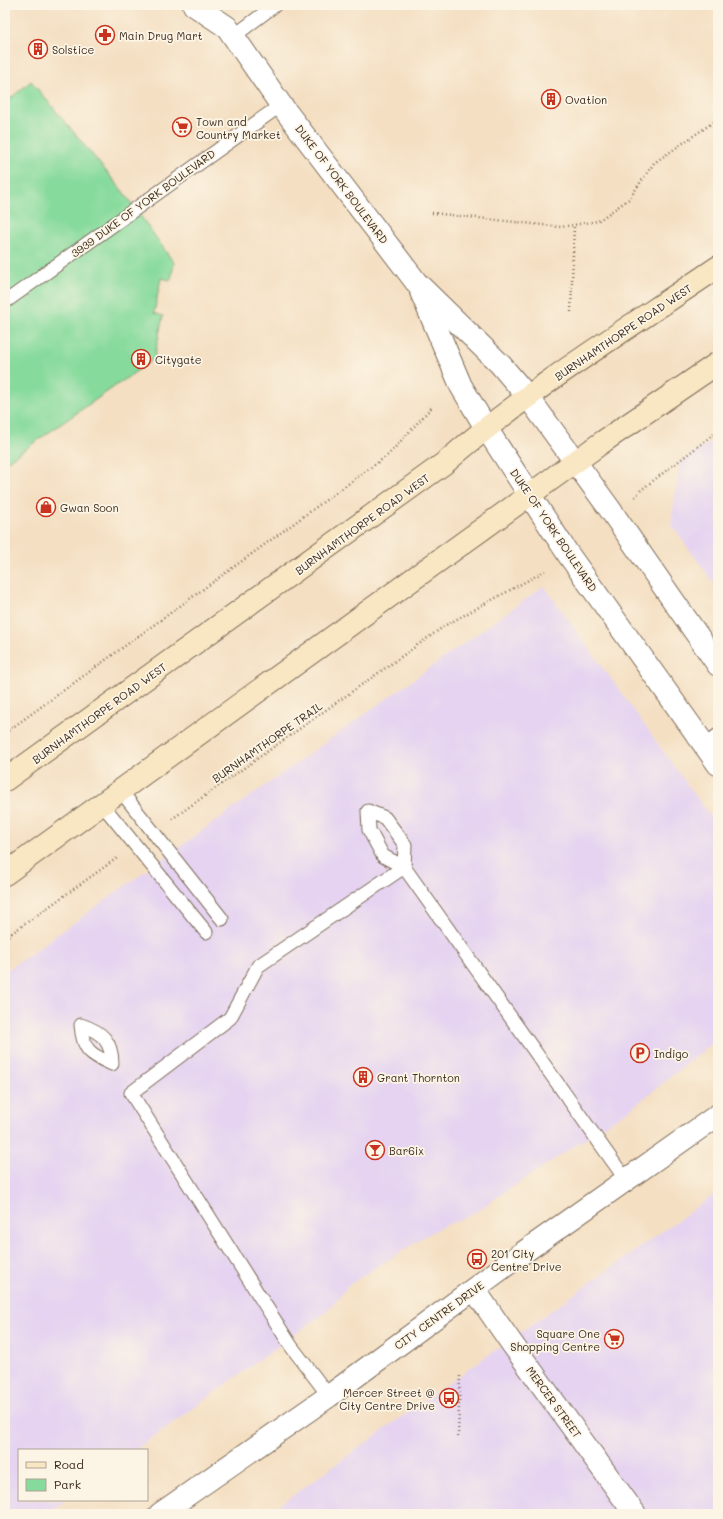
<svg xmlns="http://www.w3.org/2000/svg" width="723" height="1519" font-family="Mali,sans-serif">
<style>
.built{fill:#e5d3f1}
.green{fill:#86da9c;stroke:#60825d}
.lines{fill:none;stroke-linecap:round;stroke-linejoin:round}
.service-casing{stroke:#7c6957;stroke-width:15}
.minor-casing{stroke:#7c6957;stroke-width:24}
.tertiary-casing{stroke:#7c6957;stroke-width:24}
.secondary-casing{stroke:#7c6957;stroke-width:24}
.path{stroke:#7c6957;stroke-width:2.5;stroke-dasharray:1 3;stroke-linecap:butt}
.service{stroke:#fff;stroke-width:13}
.minor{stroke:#fff;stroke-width:22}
.tertiary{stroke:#fff;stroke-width:22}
.secondary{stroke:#f9e7c3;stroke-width:22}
.labels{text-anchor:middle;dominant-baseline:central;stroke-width:3.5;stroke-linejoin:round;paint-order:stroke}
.poi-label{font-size:11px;fill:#3b2a1e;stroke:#fcf5e5;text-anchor:start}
.street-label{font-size:11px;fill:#3b2a1e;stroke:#fcf5e5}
</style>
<rect width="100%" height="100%" fill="#fcf5e5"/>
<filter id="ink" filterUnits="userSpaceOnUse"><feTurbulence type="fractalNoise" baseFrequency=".025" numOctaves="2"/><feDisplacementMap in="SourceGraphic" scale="8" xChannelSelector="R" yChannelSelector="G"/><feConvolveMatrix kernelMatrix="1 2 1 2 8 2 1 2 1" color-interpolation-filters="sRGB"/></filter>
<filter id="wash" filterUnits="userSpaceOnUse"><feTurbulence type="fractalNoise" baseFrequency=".012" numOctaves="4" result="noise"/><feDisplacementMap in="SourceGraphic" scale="16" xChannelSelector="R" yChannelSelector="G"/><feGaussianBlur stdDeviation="0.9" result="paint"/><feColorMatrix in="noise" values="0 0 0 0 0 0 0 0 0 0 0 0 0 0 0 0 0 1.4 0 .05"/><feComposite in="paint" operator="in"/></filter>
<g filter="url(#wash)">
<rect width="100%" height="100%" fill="#f4dfc2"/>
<g class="built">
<path d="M718,437V589L671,524L680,462Z"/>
<path d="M544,586L718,827V1039L629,1110L469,1216L438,1228L349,1285L326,1312L135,1450H19V1500H66L46,1514H5V972Z"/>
<path d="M718,1192V1514H267L442,1388Z"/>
</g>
<path class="green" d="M31,81L125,194L174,263L171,280L161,278L154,313L163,316L154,359L5,463V103Z"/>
</g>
<g filter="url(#ink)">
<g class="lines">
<g class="service-casing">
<g id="service">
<path d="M234,36L275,5"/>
<path d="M5,302L281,105"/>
<path d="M704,746L718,735"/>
<path d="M120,790L222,919"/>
<path d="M101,803L206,932"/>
<path d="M368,811L385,818L405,845L404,867L383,856L369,830Z"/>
<path d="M81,1025C102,1032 112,1041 112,1064C89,1054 83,1050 81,1025Z"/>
<path d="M329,1396L291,1346L131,1093L230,1018L258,966L404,867L626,1180"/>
</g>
</g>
<g class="minor-casing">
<g id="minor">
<path d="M194,5L227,27L281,105L416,282L500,364L528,397"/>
<path d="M421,292L461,386L486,428"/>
<path d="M474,1289L510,1341L635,1514"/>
</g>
</g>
<g class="tertiary-casing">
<g id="tertiary">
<path d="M528,397L609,508L718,665"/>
<path d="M486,428L568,554L718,764"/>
<path d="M160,1514L329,1396L517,1257L718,1115"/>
</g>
</g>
<g class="secondary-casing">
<g id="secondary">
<path d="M5,780L446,462C530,388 626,330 718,267"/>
<path d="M5,874L604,441L718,363"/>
</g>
</g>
<g class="path">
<path d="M432,213L561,227L598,221L629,199L654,163L718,119"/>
<path d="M571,312L574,225"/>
<path d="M635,497L641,490L718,431"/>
<path d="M5,733L388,455L432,407"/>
<path d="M172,819L446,625L545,571"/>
<path d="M5,938L117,858"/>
<path d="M458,1437L460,1375"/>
</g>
<use href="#service" class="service"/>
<use href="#minor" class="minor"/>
<use href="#tertiary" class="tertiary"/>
<use href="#secondary" class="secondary"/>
</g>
</g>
<defs>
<g id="pharmacy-ring" transform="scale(1)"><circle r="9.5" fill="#fcf5e5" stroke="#c8321e" stroke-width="1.5"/><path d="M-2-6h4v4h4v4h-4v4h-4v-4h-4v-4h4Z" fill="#c8321e"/></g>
<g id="building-ring" transform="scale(1)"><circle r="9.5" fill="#fcf5e5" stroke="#c8321e" stroke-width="1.5"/><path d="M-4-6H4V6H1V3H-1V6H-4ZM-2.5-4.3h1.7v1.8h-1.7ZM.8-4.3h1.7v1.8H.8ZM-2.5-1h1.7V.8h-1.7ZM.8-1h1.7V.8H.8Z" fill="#c8321e"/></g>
<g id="supermarket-ring" transform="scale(1)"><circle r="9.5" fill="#fcf5e5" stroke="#c8321e" stroke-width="1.5"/><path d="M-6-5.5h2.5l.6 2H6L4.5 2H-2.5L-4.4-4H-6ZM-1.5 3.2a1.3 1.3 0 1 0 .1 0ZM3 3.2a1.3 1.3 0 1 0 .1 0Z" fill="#c8321e"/></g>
<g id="shop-ring" transform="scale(1)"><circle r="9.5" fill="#fcf5e5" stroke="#c8321e" stroke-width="1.5"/><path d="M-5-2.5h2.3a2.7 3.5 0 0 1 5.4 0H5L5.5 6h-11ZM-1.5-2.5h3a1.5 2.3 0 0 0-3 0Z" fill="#c8321e"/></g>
<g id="parking-ring" transform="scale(1)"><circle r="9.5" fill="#fcf5e5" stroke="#c8321e" stroke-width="1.5"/><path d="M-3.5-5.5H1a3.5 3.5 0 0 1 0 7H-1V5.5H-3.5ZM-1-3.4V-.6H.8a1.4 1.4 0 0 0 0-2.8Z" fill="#c8321e"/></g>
<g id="bar-ring" transform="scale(1)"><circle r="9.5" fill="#fcf5e5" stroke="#c8321e" stroke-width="1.5"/><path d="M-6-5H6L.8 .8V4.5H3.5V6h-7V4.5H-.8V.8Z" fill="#c8321e"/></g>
<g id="bus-ring" transform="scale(1)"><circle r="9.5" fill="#fcf5e5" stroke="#c8321e" stroke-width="1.5"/><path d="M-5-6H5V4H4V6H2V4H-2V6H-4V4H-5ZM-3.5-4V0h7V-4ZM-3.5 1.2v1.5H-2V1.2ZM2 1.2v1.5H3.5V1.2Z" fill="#c8321e"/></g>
</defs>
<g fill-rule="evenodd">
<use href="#pharmacy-ring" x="105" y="35"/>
<use href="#building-ring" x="38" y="49"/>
<use href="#building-ring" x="551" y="99"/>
<use href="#supermarket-ring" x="182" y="127"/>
<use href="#building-ring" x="141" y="359"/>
<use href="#shop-ring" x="46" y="507"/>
<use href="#parking-ring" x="640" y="1053"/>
<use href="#building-ring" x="363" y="1077"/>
<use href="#bar-ring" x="375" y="1150"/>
<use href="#bus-ring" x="477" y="1259"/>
<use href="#supermarket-ring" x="614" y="1339"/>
<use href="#bus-ring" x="449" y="1398"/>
</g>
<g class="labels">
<g class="poi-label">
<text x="119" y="35">Main Drug Mart</text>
<text x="52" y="49">Solstice</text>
<text x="565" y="99">Ovation</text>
<text x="196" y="121">Town and<tspan x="196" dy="13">Country Market</tspan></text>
<text x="155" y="359">Citygate</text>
<text x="60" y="507">Gwan Soon</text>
<text x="654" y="1053">Indigo</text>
<text x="377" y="1077">Grant Thornton</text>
<text x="389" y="1150">Bar6ix</text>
<text x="491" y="1253">201 City<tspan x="491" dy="13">Centre Drive</tspan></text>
<text x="600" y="1333" text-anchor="end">Square One<tspan x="600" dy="13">Shopping Centre</tspan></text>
<text x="435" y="1392" text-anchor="end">Mercer Street @<tspan x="435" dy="13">City Centre Drive</tspan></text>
</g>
<g class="street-label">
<text transform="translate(342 184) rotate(53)">DUKE OF YORK BOULEVARD</text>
<text transform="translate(143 203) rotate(-36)">3939 DUKE OF YORK BOULEVARD</text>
<text transform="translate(623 332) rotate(-34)">BURNHAMTHORPE ROAD WEST</text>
<text transform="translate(362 524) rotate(-36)">BURNHAMTHORPE ROAD WEST</text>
<text transform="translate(554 530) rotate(56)">DUKE OF YORK BOULEVARD</text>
<text transform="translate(99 713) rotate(-36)">BURNHAMTHORPE ROAD WEST</text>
<text transform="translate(267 742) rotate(-35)">BURNHAMTHORPE TRAIL</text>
<text transform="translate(439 1315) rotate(-36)">CITY CENTRE DRIVE</text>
<text transform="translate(554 1402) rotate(54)">MERCER STREET</text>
</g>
</g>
<rect width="723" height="1519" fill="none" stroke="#fcf5e5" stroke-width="20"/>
<rect x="18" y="1449" width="130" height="52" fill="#fcf5e5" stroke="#afa495"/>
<rect x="26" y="1462" width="20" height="6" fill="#f9e7c3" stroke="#afa495"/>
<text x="54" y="1469" font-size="12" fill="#3b2a1e">Road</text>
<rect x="26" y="1479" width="20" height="12" fill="#86da9c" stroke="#afa495"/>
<text x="54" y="1489" font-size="12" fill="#3b2a1e">Park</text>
</svg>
